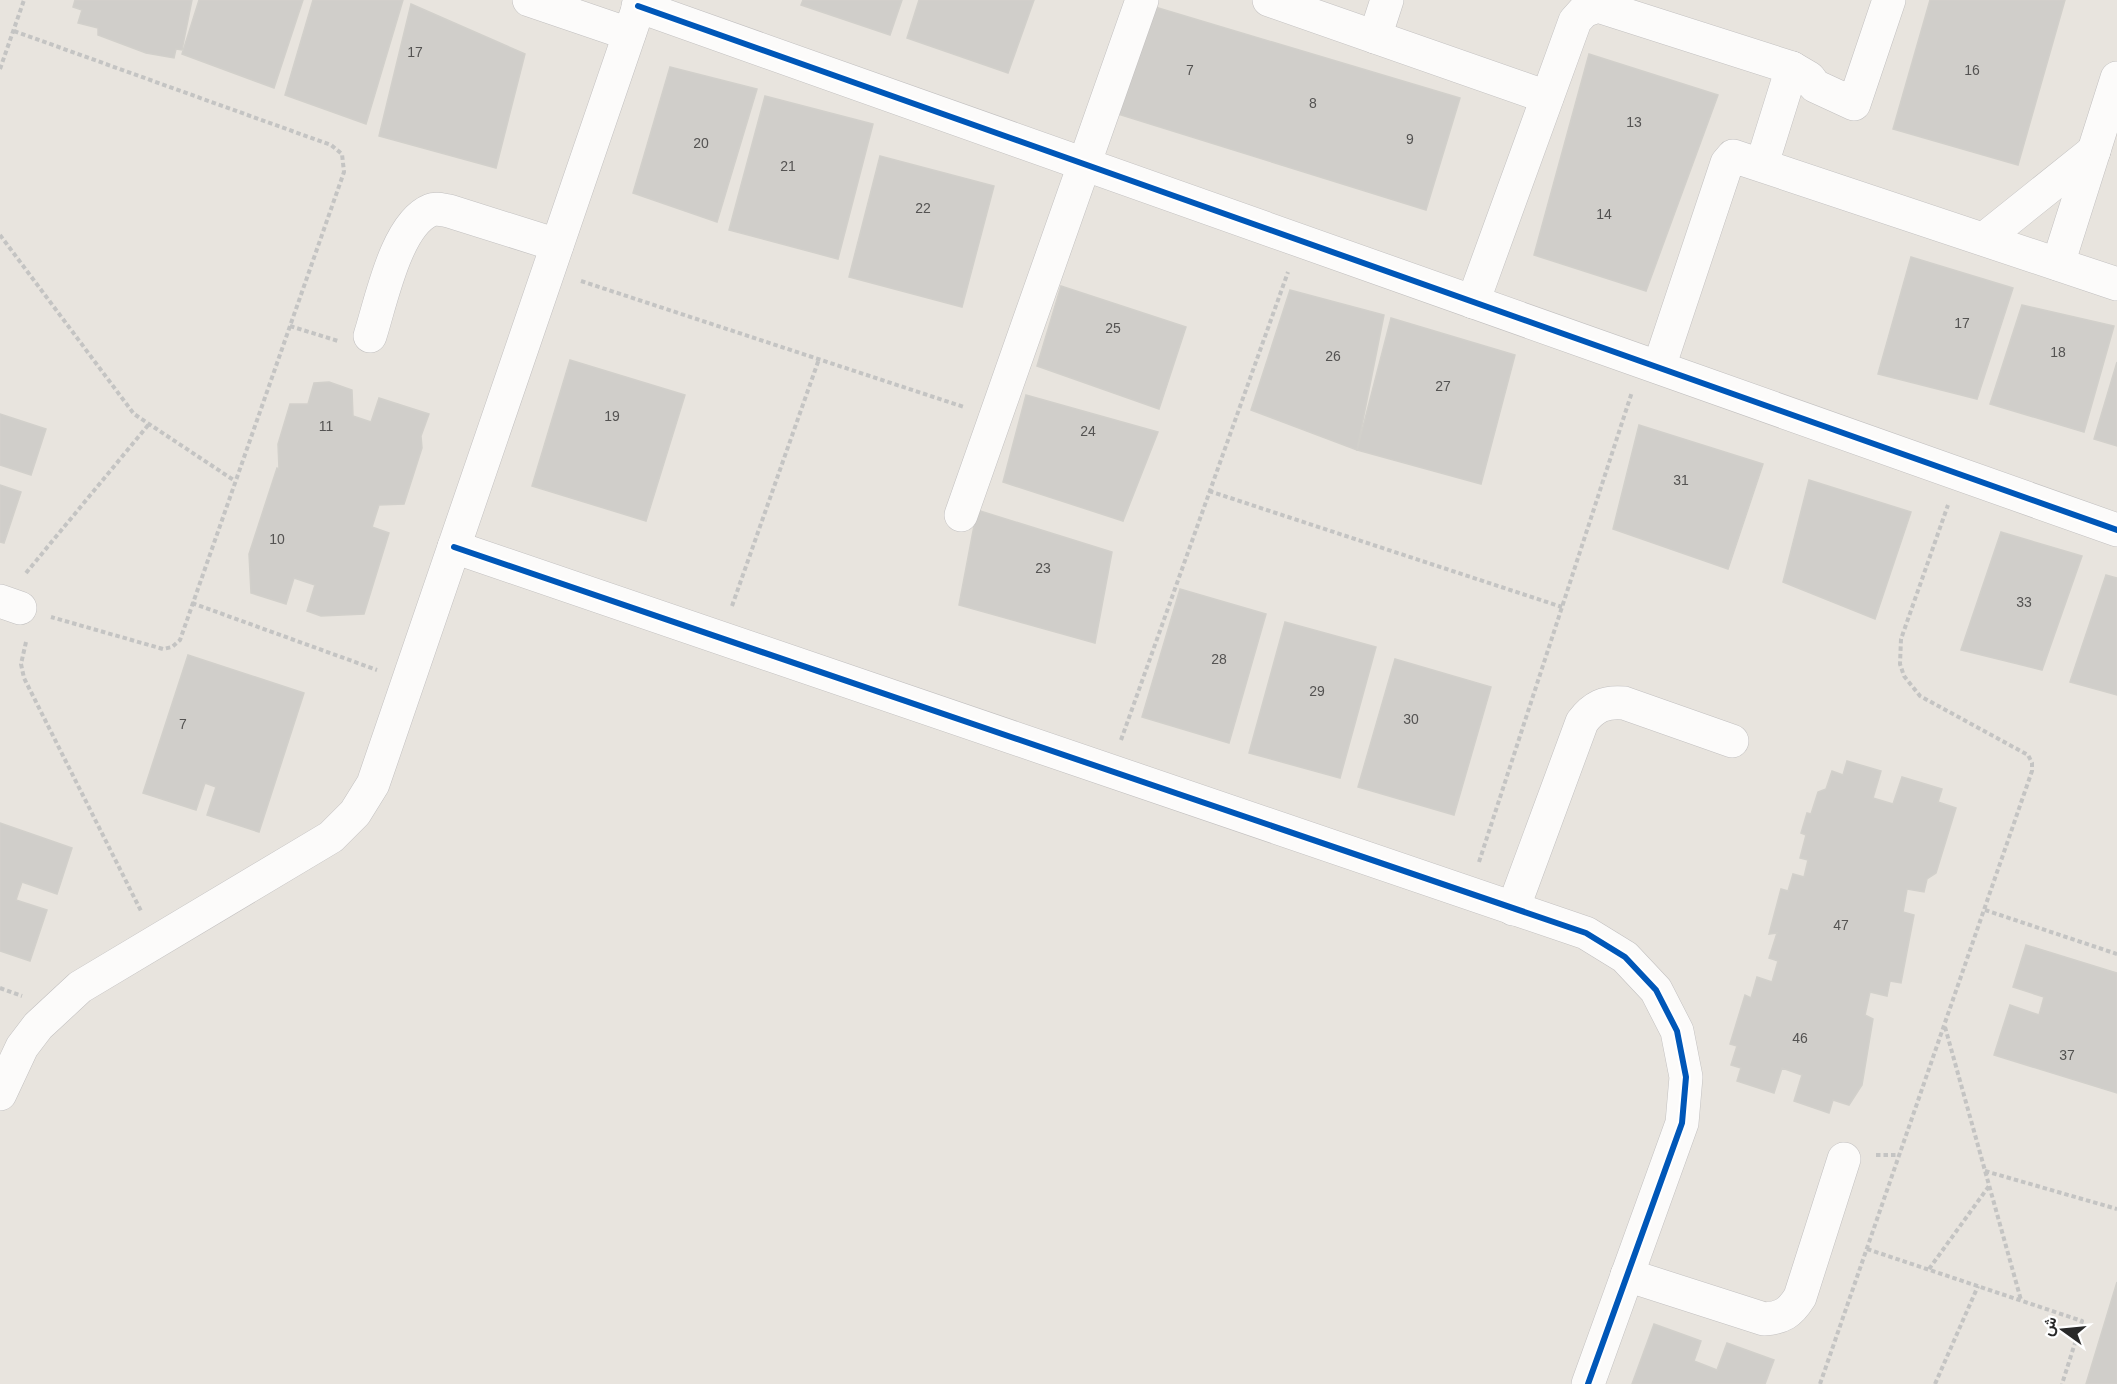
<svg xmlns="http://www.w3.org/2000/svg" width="2117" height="1384" font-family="Helvetica,Vazirmatn,sans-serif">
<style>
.building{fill:#d0ceca;stroke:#d2d0cb;stroke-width:1.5}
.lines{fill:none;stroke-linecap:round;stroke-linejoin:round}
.minor-casing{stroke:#c2c0c0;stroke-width:34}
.path{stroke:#c4c4c3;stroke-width:4;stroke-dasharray:4.5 3;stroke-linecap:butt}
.minor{stroke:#fcfbfa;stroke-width:33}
.cycleway-casing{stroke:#fff;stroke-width:10}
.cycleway{stroke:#0057b8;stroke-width:6}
.labels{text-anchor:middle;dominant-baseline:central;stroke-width:6;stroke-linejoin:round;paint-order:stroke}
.number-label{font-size:14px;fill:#545352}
</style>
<rect width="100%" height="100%" fill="#e8e4de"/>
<g class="building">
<path d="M75,0H192L182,50L176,49L174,58L146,53L98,35V28L78,23L82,10L73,7Z"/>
<path d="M199,0H303L274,88L182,54Z"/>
<path d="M313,0H403L366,124L285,95Z"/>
<path d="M803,0H902L890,35L801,5Z"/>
<path d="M919,0H1034L1008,73L907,38Z"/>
<path d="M1930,0H2065L2018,165L1893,129Z"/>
<path d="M411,4L525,54L496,168L379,136Z"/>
<path d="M1155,7L1460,98L1426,210L1118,114Z"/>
<path d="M1589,54L1718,95L1646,291L1534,255Z"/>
<path d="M670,67L757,89L717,222L633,193Z"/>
<path d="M765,96L873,124L838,259L729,230Z"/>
<path d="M880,156L994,186L962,307L849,277Z"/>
<path d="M1911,257L2013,288L1977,399L1878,374Z"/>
<path d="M1061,286L1186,327L1159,409L1037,366Z"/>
<path d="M1290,290L1384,315L1357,450L1251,410Z"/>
<path d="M2022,305L2114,326L2084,432L1990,404Z"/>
<path d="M1391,318L1515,355L1481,484L1357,450Z"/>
<path d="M570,360L685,395L646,521L532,486Z"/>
<path d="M2117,362V446L2094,439Z"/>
<path d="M329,382L352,390L353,416L371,422L379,398L429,414L421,436L422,448L404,504L379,505L372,527L389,533L364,614L321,616L307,611L315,585L294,578L286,604L251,593L249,554L277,468L279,469L278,444L290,404H308L314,383Z"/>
<path d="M1026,395L1158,432L1123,521L1003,482Z"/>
<path d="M0,414L46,429L31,475L0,465Z"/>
<path d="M1639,425L1763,464L1728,569L1613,529Z"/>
<path d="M1809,480L1911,512L1875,619L1783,582Z"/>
<path d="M0,485L21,492L4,543L0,542Z"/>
<path d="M977,510L1112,552L1095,643L959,605Z"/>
<path d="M2001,532L2082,556L2042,670L1961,650Z"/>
<path d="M2106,575L2117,578V695L2070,682Z"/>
<path d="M1180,589L1266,614L1229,743L1142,717Z"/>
<path d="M1285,622L1376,647L1340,778L1249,753Z"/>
<path d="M188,655L304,693L259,832L207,815L216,787L205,783L196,810L143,793Z"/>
<path d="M1395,659L1491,687L1454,815L1358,787Z"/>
<path d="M1847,761L1881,771L1873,798L1893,804L1902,777L1942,789L1938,802L1956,808L1936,873L1927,879L1924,892L1907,889L1903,912L1914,915L1901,983L1890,981L1887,996L1870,992L1865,1015L1873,1019L1862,1085L1849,1105L1833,1100L1829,1113L1794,1101L1802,1075L1782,1068L1774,1093L1737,1081L1741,1068L1731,1065L1737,1046L1730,1044L1745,995L1751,998L1757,977L1772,982L1778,961L1769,958L1777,933L1769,934L1781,889L1788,891L1793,874L1804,877L1808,860L1800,858L1806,835L1801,833L1807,813L1811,814L1818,792L1826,789L1832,771L1843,775Z"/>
<path d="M0,823L72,848L57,894L22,882L16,900L47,910L30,961L0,951Z"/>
<path d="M2026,945L2117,973V1093L1994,1055L2010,1005L2039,1015L2044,997L2013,987Z"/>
<path d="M2117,1282V1384H2086Z"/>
<path d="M1654,1324L1701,1341L1694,1361L1717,1370L1727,1343L1774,1360L1765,1384H1632Z"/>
</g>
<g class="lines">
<g class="minor-casing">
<g id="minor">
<path d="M529,0L629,34"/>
<path d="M1269,0L1547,97"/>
<path d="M638,6L2117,530"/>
<path d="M1375,37L1387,0"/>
<path d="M1762,164L1792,68"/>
<path d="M1984,239L2094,151"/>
<path d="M2058,264L2117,78"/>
<path d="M1473,302L1575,21L1584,11L1598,6L1792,68L1809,78L1815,86L1854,104L1889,0"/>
<path d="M370,336C381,302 396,224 431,210C436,208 443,210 449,211L557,245"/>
<path d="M1659,367L1727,163L1733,156L2117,284"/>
<path d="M961,515L1142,0"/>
<path d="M454,547L1586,933L1625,957L1656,990L1677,1031L1686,1077L1682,1123L1588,1384"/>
<path d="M0,601L20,608"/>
<path d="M1513,909L1582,722C1593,707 1605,701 1624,703L1732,741"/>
<path d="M0,1094L22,1047L38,1026L80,987L331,837L355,813L373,784L641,0"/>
<path d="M1627,1275L1764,1319C1782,1318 1790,1313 1800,1297L1844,1159"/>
</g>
</g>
<g class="path">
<path d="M14,31L331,145L342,154L344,172L180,640L172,647L163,649L51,617"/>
<path d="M0,69L24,0"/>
<path d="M0,235L134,414L235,481"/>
<path d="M581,281L964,407"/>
<path d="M290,326L338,341"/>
<path d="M1209,491L1562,607"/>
<path d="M26,573L149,424"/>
<path d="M192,603L377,670"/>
<path d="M732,606L819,359"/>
<path d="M26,642L21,664L24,678L141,911"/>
<path d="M1121,740L1288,272"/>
<path d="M1479,862L1632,392"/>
<path d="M1985,910L2117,954"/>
<path d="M0,988L22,996"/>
<path d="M1945,1027L2021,1300"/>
<path d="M1876,1155H1899"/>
<path d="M1985,1171L2117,1209"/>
<path d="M1867,1249L2082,1321L2062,1384"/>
<path d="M1929,1269L1989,1186"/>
<path d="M1820,1384L2032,771V763L2028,755L1920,696L1904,676L1900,664L1901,639L1948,505"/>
<path d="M1935,1384L1978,1286"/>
</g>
<use href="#minor" class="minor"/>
<g class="cycleway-casing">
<g id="cycleway">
<path d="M638,6L2117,530"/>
<path d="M454,547L1586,933L1625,957L1656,990L1677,1031L1686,1077L1682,1123L1588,1384"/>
</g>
</g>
<use href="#cycleway" class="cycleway"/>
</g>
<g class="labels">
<g class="number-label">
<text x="415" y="52">17</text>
<text x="1190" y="70">7</text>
<text x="1972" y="70">16</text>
<text x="1313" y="103">8</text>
<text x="1634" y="122">13</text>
<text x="1410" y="139">9</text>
<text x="701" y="143">20</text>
<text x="788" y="166">21</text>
<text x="923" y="208">22</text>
<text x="1604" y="214">14</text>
<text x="1962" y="323">17</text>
<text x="1113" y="328">25</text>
<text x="2058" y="352">18</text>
<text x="1333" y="356">26</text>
<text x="1443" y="386">27</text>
<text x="612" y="416">19</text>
<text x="326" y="426">11</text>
<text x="1088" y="431">24</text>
<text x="1681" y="480">31</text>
<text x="277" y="539">10</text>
<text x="1043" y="568">23</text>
<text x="2024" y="602">33</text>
<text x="1219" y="659">28</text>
<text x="1317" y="691">29</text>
<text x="1411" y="719">30</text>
<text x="183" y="724">7</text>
<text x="1841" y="925">47</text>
<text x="1800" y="1038">46</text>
<text x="2067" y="1055">37</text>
</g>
</g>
<g transform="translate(2063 1330) rotate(285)" stroke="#ffffff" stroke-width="4.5" paint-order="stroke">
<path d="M0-4.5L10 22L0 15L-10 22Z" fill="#292929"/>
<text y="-9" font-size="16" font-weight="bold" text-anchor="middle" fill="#292929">ش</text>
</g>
</svg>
